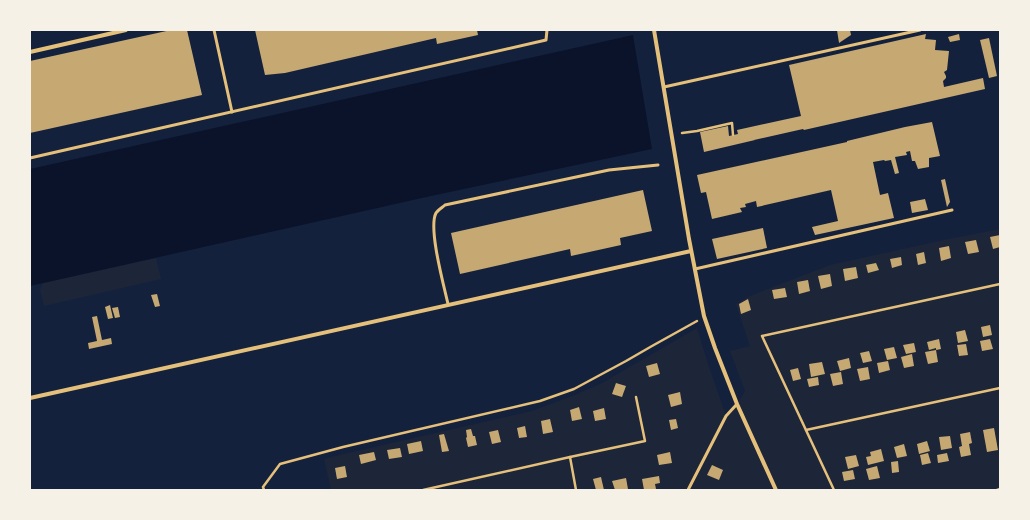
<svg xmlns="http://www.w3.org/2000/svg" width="1030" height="520" font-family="'Noto Sans',sans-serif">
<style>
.green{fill:#1d2539}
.water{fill:#0b132b}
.building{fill:#c6a872}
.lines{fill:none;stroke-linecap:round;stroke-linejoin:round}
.path{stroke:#e5c07b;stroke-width:2.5}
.service{stroke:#e5c07b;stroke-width:3}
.minor{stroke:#e5c07b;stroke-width:4}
</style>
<rect width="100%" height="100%" fill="#14213d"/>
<g class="green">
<path d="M1000,229V490H331L324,459L344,454L532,411L575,395L602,383L697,328L708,364L726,416L737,404L745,391L730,351L750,346L736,304L750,296L830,265L944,240Z"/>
<path d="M156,258L161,279L44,306L40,290L43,283Z"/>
</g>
<path class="water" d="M633,35L652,149L431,196L30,286V169Z"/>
<g class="building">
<path d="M171,30H187L202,95L30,133V61Z"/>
<path d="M255,30H477L478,35L437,44L436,38L285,73L265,75Z"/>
<path d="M837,30H850L851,35L839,43Z"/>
<path d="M926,34L925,39L936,40L935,50L949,51L947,70L944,72L946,76V78L943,81L944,87L983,78L985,89L804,130L803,129L754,140H755L704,152L700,132L728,126L729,136L738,134L737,130L801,116L789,65Z"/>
<path d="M959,34L960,40L950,42L948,37Z"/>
<path d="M989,38L997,76L989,78L980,40Z"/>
<path d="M932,122L940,156L929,158V167L918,169L915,161H912L910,151L906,152L907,155L895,157L899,173L895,174L891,160L885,161L884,160L873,162L880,195L888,193L894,218L815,235L812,227L838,221L831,190L757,207L756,201L745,204L746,207L740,208L742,212L712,219L706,192L701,193L697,175L847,142V141L905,127Z"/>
<path d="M945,179L950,202L947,207L941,180Z"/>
<path d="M643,190L652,231L620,238L621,245L571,256L570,249L460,274L451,233Z"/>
<path d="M925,199L928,210L912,213L910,202Z"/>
<path d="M763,228L767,248L717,259L712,239Z"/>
<path d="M1000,235V247L993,249L990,237Z"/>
<path d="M976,240L979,252L968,254L965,242Z"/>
<path d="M949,246L951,258L941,261L939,248Z"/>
<path d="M924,252L926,263L918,265L916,254Z"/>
<path d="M901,257L902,265L892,268L890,259Z"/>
<path d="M876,263L879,270L868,273L866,265Z"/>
<path d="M856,267L858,278L845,281L843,269Z"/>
<path d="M830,274L832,286L821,289L818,276Z"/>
<path d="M808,280L810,291L799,294L797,282Z"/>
<path d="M785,288L787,297L774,299L772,290Z"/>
<path d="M157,294L160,306L155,307L151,295Z"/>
<path d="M748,299L751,310L741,314L739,304Z"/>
<path d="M110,305L113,318L108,319L105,307Z"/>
<path d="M118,307L120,317L115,318L112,308Z"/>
<path d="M97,316L102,340L111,338L112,344L89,349L88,343L97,341L92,317Z"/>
<path d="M990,325L992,335L983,337L981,327Z"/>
<path d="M965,330L968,341L958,343L956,332Z"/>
<path d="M939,339L941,349L936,350V348L929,350L927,342Z"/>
<path d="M990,339L993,349L982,351L980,341Z"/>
<path d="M914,343L916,352L906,354L903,345Z"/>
<path d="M966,344L968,355L959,356L957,345Z"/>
<path d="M894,347L897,358L887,360L884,349Z"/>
<path d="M936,350L938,362L928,364L925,352Z"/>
<path d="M869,351L872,361L863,363L860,353Z"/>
<path d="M912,354L914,366L904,368L901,357Z"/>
<path d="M849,358L851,368L840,371L837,361Z"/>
<path d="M888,361L890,370L879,373L877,363Z"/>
<path d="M822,362L825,374L811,377L809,364Z"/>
<path d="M657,363L660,374L649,377L646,366Z"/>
<path d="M868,367L870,379L860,381L857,369Z"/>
<path d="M798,368L801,379L793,381L790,370Z"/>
<path d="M841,372L843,384L833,386L830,374Z"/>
<path d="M818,377L819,385L809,387L807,379Z"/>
<path d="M616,383L626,386L622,397L612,394Z"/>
<path d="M680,392L682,404L671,407L668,395Z"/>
<path d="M579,407L582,419L572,421L570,410Z"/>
<path d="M604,408L606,419L595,421L593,411Z"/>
<path d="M550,419L553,432L543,434L541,421Z"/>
<path d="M676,419L678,428L671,430L669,420Z"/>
<path d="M525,426L527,437L519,438L517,428Z"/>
<path d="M994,428L998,450L987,452L983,430Z"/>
<path d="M471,429L473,436H475L477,445L468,447L466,438L467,437L466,430Z"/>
<path d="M498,430L501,442L492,444L489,432Z"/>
<path d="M970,432L972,443L969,444L971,455L961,457L959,447L962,446L960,434Z"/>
<path d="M444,434L449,451L442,452L439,435Z"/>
<path d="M950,436L952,448L941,450L939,437Z"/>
<path d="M421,441L423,451L409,454L407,444Z"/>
<path d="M927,441L930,451L919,454L917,444Z"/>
<path d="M904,444L907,456L897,458L894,447Z"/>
<path d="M400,448L402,457L389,459L387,450Z"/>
<path d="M881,449L884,461L868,465L866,457L871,456L870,452Z"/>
<path d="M374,452L376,460L361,464L359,455Z"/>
<path d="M670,452L672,463L659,465L657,455Z"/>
<path d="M928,453L931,463L922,465L920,455Z"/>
<path d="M947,453L949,461L938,463L937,455Z"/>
<path d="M856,455L859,466L848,469L845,457Z"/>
<path d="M898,461L899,472L892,473L891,462Z"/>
<path d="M712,465L723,470L719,480L707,475Z"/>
<path d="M345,466L347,477L337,479L335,468Z"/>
<path d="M877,466L880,478L869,480L866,469Z"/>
<path d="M853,470L855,479L844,481L842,472Z"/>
<path d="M659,476L660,483L655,484L656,489L644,490L642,479Z"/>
<path d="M601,477L604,490H596L593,479Z"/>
<path d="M626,478L628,489L623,490H615L612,481Z"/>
</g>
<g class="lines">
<g class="path">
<path d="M682,133L697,131L732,123L733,135"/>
<path d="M806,430L1000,388"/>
<path d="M570,457L645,441L636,397"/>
<path d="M264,490L263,487L280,464L343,447L540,401L574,389L626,361L652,346L697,321"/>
<path d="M423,490L570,457L576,490"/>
<path d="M834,490L762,336L1000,284"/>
<path d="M997,490L1000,489"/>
</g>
<g class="service">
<path d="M214,30L232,112"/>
<path d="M664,87L920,30"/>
<path d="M30,158L546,40L547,30"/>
<path d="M695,269L952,210"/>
<path d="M448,304C444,286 428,228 436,213C438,210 443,207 445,205L609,170L658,165"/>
<path d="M688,490L726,416L737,404"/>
</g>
<g class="minor">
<path d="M654,30L689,239L704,316L715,348L737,404L776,490"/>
<path d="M30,52L126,30"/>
<path d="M30,398L691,251"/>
</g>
</g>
<rect width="1030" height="520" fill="none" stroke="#f6f1e7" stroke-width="62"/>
</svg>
